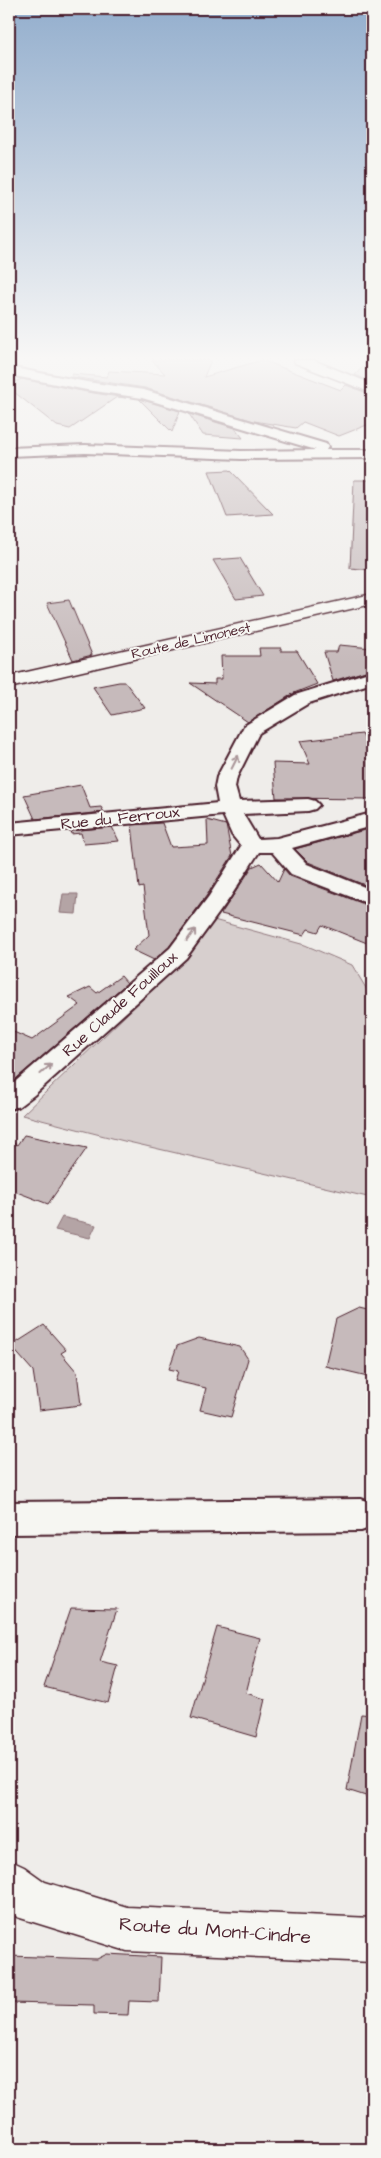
<svg xmlns="http://www.w3.org/2000/svg" width="381" height="2158" font-family="'Architects Daughter',sans-serif">
<style>
.green{fill:#d7cfce;stroke:#90777c}
.water{fill:#b4a4a5;stroke:#8a6f74}
.building{fill:#c6babb;stroke:#4a1f2b}
.lines{fill:none;stroke-linecap:round;stroke-linejoin:round}
.minor-casing{stroke:#4a1f2b;stroke-width:4}
.tertiary-casing{stroke:#4a1f2b;stroke-width:3}
.minor{fill:#f6f6f2;fill-rule:evenodd}
.tertiary{fill:#f6f6f2;fill-rule:evenodd}
.oneway{stroke:#a99598}
.labels{text-anchor:middle;dominant-baseline:central;stroke-width:4;stroke-linejoin:round;paint-order:stroke}
.far-street-label{font-size:14px;fill:#4a1f2b;stroke:#f6f6f2}
.street-label{font-size:16px;fill:#4a1f2b;stroke:#f6f6f2}
.near-street-label{font-size:19px;fill:#4a1f2b;stroke:#f6f6f2}
</style>
<rect width="100%" height="100%" fill="#efedea"/>
<filter id="ink" filterUnits="userSpaceOnUse"><feTurbulence type="fractalNoise" baseFrequency=".02" numOctaves="2"/><feDisplacementMap in="SourceGraphic" scale="10" xChannelSelector="R" yChannelSelector="G"/><feConvolveMatrix kernelMatrix="1 2 1 2 8 2 1 2 1" color-interpolation-filters="sRGB"/></filter>
<g filter="url(#ink)">
<path class="green" d="M210,919L305,945L352,965L372,998V1198L124,1141L22,1115L154,988Z"/>
<g class="water">
<path d="M63,894H78L76,914L60,913Z"/>
<path d="M62,1217L96,1225L90,1238L55,1230Z"/>
</g>
<g class="building">
<path d="M152,360H211L204,377L262,360L341,390L346,385L372,395V423L339,436L303,422L296,428L254,421L145,388L72,377V374L107,377L109,371L165,374Z"/>
<path d="M369,360H372V382L355,375Z"/>
<path d="M22,379L87,392L126,398L117,397L70,429L57,426L9,388V384Z"/>
<path d="M139,399L180,411L172,432Z"/>
<path d="M189,414L235,428L243,438L203,435Z"/>
<path d="M230,470L273,514L227,517L209,471Z"/>
<path d="M354,480H372V570L350,568Z"/>
<path d="M240,558L263,596L236,599L213,560Z"/>
<path d="M69,600L92,655L73,660L47,603Z"/>
<path d="M339,645L372,648V669L333,681L324,652H337Z"/>
<path d="M259,648H281V651H297L317,684L294,693L248,722L190,683L215,684V679H222L221,656H260Z"/>
<path d="M119,682H125L145,708L112,715L93,687Z"/>
<path d="M362,734L372,753V799L276,798L273,763L310,764L300,741Z"/>
<path d="M81,785L90,808L101,807L104,812L35,819L24,795Z"/>
<path d="M207,820L226,825L232,856L207,895L169,947L154,960L133,950L149,935L143,887L139,888L132,825L162,823L171,847L208,845Z"/>
<path d="M112,827L119,841L84,844L81,833L71,834L70,831Z"/>
<path d="M372,828V888L308,862L295,849Z"/>
<path d="M261,863L278,882L284,869L290,876L372,907V945L322,925L318,932L308,929L304,935L221,914L252,867Z"/>
<path d="M121,976L127,983L9,1085V1030L32,1040L80,1005L69,997L90,987L97,993Z"/>
<path d="M24,1135L87,1148L48,1204L9,1189V1140L17,1145Z"/>
<path d="M359,1308L372,1311V1377L325,1366L336,1319Z"/>
<path d="M44,1325L66,1350L61,1353L77,1372L81,1405L39,1410L33,1371L11,1346Z"/>
<path d="M199,1338L240,1347L248,1359L231,1417L200,1410L206,1388L175,1381L178,1371L169,1369L177,1346Z"/>
<path d="M71,1608L117,1609L100,1662L118,1666L108,1703L44,1687Z"/>
<path d="M217,1627L260,1638L246,1693L265,1699L256,1737L191,1718Z"/>
<path d="M361,1714L372,1715V1798L347,1790Z"/>
<path d="M107,1954L161,1957L159,2002L129,2001L128,2015L94,2014V2005L9,2003V1956L97,1959Z"/>
</g>
<g class="lines">
<g class="minor-casing">
<g id="minor">
<path d="M9,367L87,382L144,390L326,444L328,447L326,450H372V458L241,459L85,453L9,456V448L85,445L241,451L316,450L142,398L87,390L9,375Z"/>
<path d="M372,671V683L309,703L259,733L237,777L235,787L239,801L308,799L315,801L319,805L315,809L308,811L243,814L258,839L277,838L372,813V826L292,848L307,864L372,890V905L291,874L272,852H259L229,899L186,958L34,1095L18,1107L9,1109V1087L170,948L209,896L241,846L232,835L223,815L9,835V823L218,803L215,787L217,777L244,726L295,695Z"/>
<path d="M361,1499L372,1503V1527L361,1531L9,1534V1502Z"/>
</g>
</g>
<g class="tertiary-casing">
<g id="tertiary">
<path d="M294,360H313L372,384V393L295,363Z"/>
<path d="M372,594V604L9,688V676Z"/>
<path d="M9,1860L24,1867L45,1882L127,1907L372,1918V1962L127,1951L17,1917L9,1910Z"/>
</g>
</g>
<use href="#minor" class="minor"/>
<use href="#tertiary" class="tertiary"/>
</g>
<defs><path id="oneway-shaft" d="M-6 0H5M1.5-3L5.5 0L1.5 3" fill="none" stroke-width="1.6" stroke-linecap="round" stroke-linejoin="round" transform="scale(1.25)"/></defs>
<g class="oneway">
<use href="#oneway-shaft" transform="translate(235 762) rotate(-63)"/>
<use href="#oneway-shaft" transform="translate(191 935) rotate(-54)"/>
<use href="#oneway-shaft" transform="translate(46 1069) rotate(-42)"/>
</g>
</g>
<linearGradient id="sky" x2="0" y2="1"><stop stop-color="#93aecd"/><stop offset="0.54" stop-color="#f8f7f6"/><stop offset="1" stop-color="#f8f7f6" stop-opacity="0"/></linearGradient>
<rect width="381" height="663" fill="url(#sky)"/>
<g class="labels">
<g class="far-street-label">
<text transform="translate(191 641) rotate(-13)">Route de Limonest</text>
</g>
<g class="street-label">
<text transform="translate(120 818) rotate(-6)">Rue du Ferroux</text>
<text transform="translate(120 1004) rotate(-42)">Rue Claude Fouilloux</text>
</g>
<g class="near-street-label">
<text transform="translate(215 1931) rotate(4)">Route du Mont-Cindre</text>
</g>
</g>
<rect width="381" height="2158" fill="none" stroke="#f6f6f2" stroke-width="30"/>
<rect x="15" y="15" width="351" height="2128" fill="none" stroke="#4a1f2b" stroke-width="2" filter="url(#ink)"/>
</svg>
